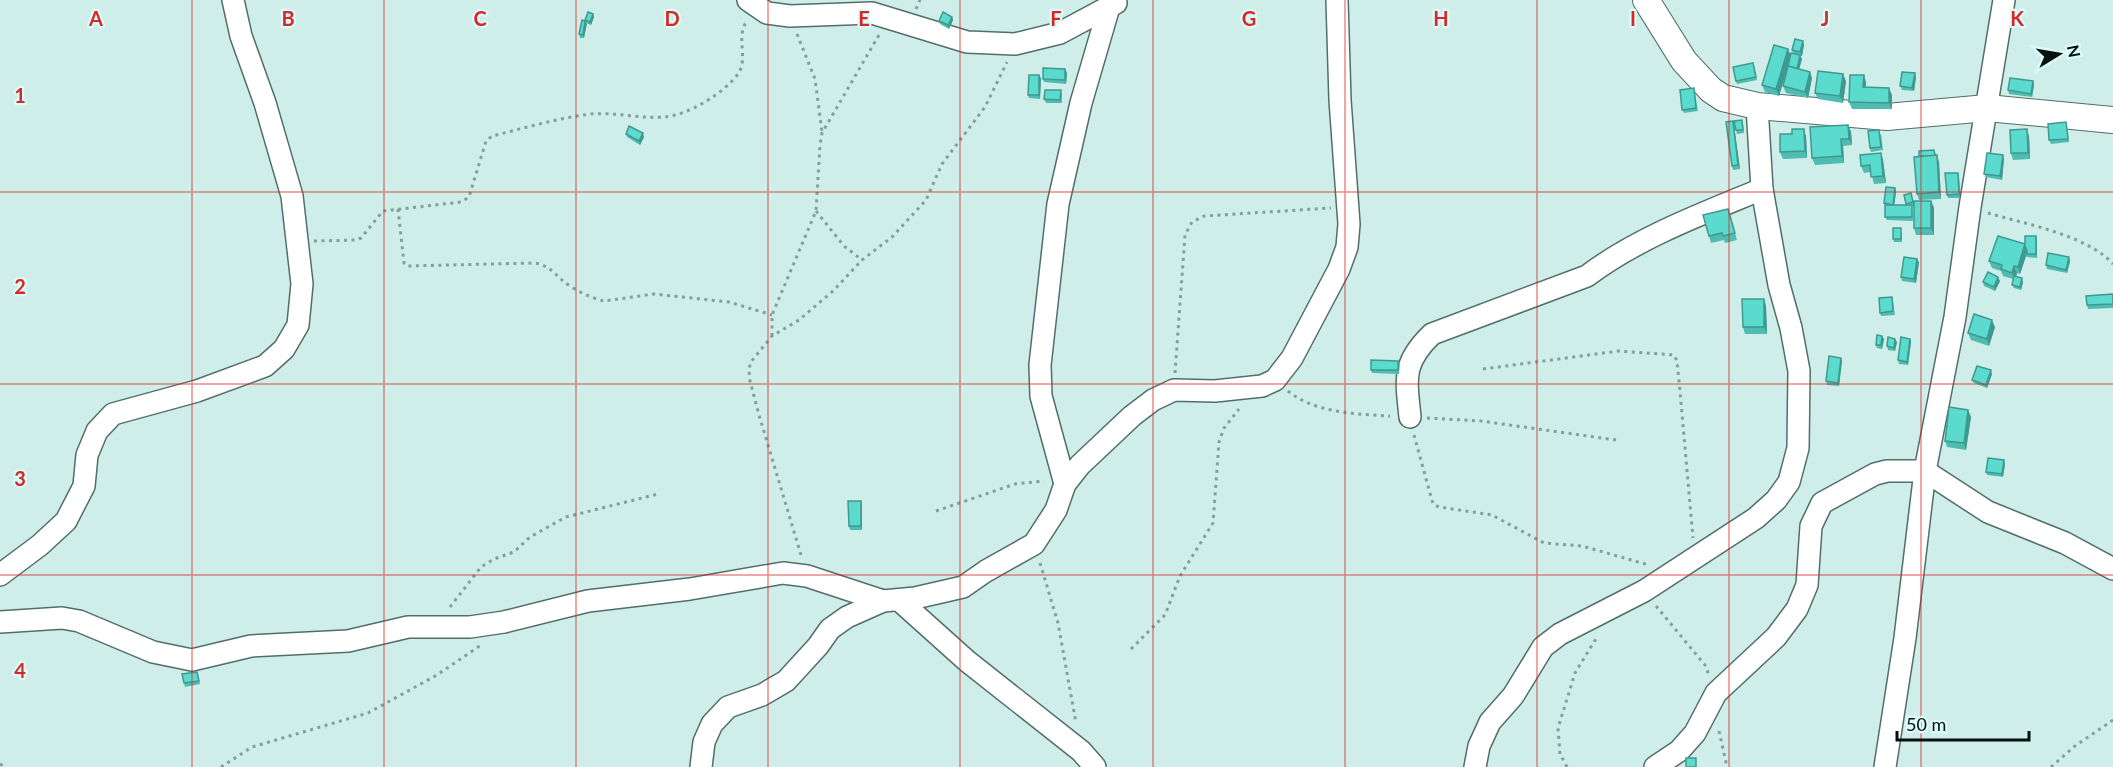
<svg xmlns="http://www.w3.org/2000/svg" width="2113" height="767" font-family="Lato,sans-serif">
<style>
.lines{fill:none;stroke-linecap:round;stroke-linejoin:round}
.minor-casing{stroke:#526e6a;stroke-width:24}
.tertiary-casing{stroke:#526e6a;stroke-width:28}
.path{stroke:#869e9a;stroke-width:3;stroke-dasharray:3 4.5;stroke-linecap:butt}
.minor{stroke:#fff;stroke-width:21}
.tertiary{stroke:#fff;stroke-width:26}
.wall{fill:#4ebcb0}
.shaded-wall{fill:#409990}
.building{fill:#5bdbcd;stroke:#409990;stroke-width:1.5}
.grid{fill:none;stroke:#d62828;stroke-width:1.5;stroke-opacity:0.55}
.grid-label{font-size:20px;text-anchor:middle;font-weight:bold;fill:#d62828;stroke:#dcfcf7;stroke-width:4.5;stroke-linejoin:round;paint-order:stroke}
</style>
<rect width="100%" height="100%" fill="#cfeee9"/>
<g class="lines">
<g class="minor-casing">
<g id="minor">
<path d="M748,0L767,13L790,16L872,13L967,42L1015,44L1060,33L1116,3"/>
<path d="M1410,417C1406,378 1402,363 1432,334L1587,276C1637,238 1704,213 1762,189"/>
<path d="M1065,484L1041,396L1040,365L1058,204L1081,103L1109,7"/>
<path d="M0,575L40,545L66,521L84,486L87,455L97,431L113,414L197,391L265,366L284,349L298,325L302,284L292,196L265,103L241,36L233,0"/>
<path d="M899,600L967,661L1081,751L1095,767"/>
<path d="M0,622L62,618L79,621L153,652L192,660L251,646L348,641L408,627H470L504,622L588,601L690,589L783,573L807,576L883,601L915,598L963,587L986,571L1034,544L1056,510L1065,484L1080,465L1132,416L1153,400L1174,390L1215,391L1262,386L1275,380L1292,358L1339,269L1347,247L1349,224L1340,100L1337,0"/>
<path d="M701,767L704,742L712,724L728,707L762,695L786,681L818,646L830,629L847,617L883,601"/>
<path d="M1475,767L1479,746L1490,722L1513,696L1543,647L1560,634L1644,591L1756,518L1776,500L1789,482L1798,448L1799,371L1791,328L1779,285L1762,189L1757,106"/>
<path d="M1655,767L1679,751L1695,733L1716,693L1776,637L1797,609L1807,585L1811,526L1822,503L1875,474L1887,471H1925L1988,512L2065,543L2113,569"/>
<path d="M1885,767L1905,638L1925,471L1955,317L1970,207L2004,0"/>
</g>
</g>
<g class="tertiary-casing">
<path id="tertiary" d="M1646,0L1684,61L1711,90L1723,98L1757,106L1887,117L1987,108L2113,120"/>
</g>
<g class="path">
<path d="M916,9L920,0"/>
<path d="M797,34L815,79L822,132"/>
<path d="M398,209L404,263L407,266L534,263C548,265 552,271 562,280C572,289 591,298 604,301L654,294L729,302L772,315"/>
<path d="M816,211L844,246L862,260"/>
<path d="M1988,213C2025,224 2087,235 2113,264"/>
<path d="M314,241L356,240L361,238L383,211L461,202L469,197L486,141L492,136C525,128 558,118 591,114C616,112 640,119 664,117C689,115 724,93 738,74C749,58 735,37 747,21"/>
<path d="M772,336V315L816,211L820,145L822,133L879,35"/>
<path d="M1483,369L1619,351L1674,355L1677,361L1680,391L1693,538"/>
<path d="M1175,373L1185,235L1192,222L1204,216L1331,208"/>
<path d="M1288,391C1315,413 1356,414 1390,416"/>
<path d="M1427,418L1481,421L1616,440"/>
<path d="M1414,435L1433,504L1439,507L1492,515L1544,543L1582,546L1649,565"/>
<path d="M936,511L1015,484L1044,481"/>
<path d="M801,555L759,415L749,377L750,363L772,336L799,320L833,291L862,260L892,237L926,200L942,164L985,107L1007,62"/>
<path d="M1040,563L1058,623L1076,723"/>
<path d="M1656,606L1705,665L1709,675"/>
<path d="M450,607L481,567L494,559L514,552L530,537L566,517L658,494"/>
<path d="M1131,649L1165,615L1180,576L1213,523L1219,442L1224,428L1239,409"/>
<path d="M1719,731L1727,767"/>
<path d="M0,764L5,767"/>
<path d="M221,767L252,747L368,713L437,675L481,645"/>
<path d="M1567,767L1560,754L1558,728L1575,673L1597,637"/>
<path d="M2051,767L2075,746L2113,720"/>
</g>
<use href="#minor" class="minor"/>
<use href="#tertiary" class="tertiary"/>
</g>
<g class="wall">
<path d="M593,14L594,17L591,25L586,23L584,38H580L579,34L585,21Z"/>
<path d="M952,17L953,20L949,29L940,24L939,21Z"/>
<path d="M1803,41L1804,45L1802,56H1800L1802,59L1799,69L1812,78L1808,98L1786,93L1783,86L1789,61L1779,96L1765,92L1762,85L1793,53L1792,50Z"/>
<path d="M1754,66L1757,80L1737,84L1736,81Z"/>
<path d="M1065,69L1067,73L1066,84L1044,82L1043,79Z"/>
<path d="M1916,77L1914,91L1902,90L1900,86Z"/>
<path d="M1041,78L1040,99L1029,98L1028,95Z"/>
<path d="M1846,81L1843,103L1818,99L1815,93Z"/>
<path d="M2033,81L2034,85L2032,97L2009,94L2008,90Z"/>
<path d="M1866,82V87L1892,95V109H1852L1849,102Z"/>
<path d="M1694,88L1698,111L1684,113L1682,110Z"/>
<path d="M1061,90L1062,94V103H1046L1044,99Z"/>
<path d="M1733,121L1740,169L1733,170L1732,166Z"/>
<path d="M1743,124L1744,133L1737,134L1736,130Z"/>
<path d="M1848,125L1851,132L1852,145L1843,146L1844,163L1815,165L1812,158Z"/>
<path d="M2067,126L2069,142L2051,144L2049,140Z"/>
<path d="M626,134L644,137L640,145L627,137Z"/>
<path d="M1881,134L1883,150L1871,152L1870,148Z"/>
<path d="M1806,136L1807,158L1783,159L1780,152Z"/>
<path d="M2029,136L2030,159L2013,160L2011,153Z"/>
<path d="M1934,150L1939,162L1941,199L1919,200L1917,194Z"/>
<path d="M1881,153L1883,160L1886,183L1874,184L1871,172L1864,173L1861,166Z"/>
<path d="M2004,159L2002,180L1986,177L1984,174Z"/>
<path d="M1958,173L1959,176L1960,198H1948L1947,195Z"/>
<path d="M1895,188L1896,192L1894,205H1907L1904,195L1914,202L1931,201L1934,208V235H1916L1914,228V206H1912L1913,221L1887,220L1885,217V207L1884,203Z"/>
<path d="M1728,209L1737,240L1725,243L1724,240L1711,243L1709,236Z"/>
<path d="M1902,232V242H1894L1893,239Z"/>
<path d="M2037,240V258L2027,257L2026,256L2020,274L2017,273L2016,277L2023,282L2021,290L2014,288L2012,285L2013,279L2003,276L2001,271L1992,268L1989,261Z"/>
<path d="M2069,257L2070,261L2067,273L2047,269L2046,265Z"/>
<path d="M1919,262L1916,283L1902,281L1901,277Z"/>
<path d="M2000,281L1995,291L1984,286L1983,282Z"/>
<path d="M2113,294V308L2088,309L2087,305Z"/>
<path d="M1892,297L1893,301L1895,315L1881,316L1880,313Z"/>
<path d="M1764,299L1766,306L1767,334H1745L1743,327Z"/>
<path d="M1995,327L1989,346L1971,340L1968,333Z"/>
<path d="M1882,336L1884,339L1882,349L1877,348L1876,345Z"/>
<path d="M1910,339L1911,342L1908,365L1899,364L1898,360Z"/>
<path d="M1897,342L1895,351L1888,350L1887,346Z"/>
<path d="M1841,358L1842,361L1839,386L1827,385L1826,381Z"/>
<path d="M1400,364L1399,374L1372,373L1371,370Z"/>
<path d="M1992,374L1987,388L1974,383L1972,380Z"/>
<path d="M1968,410L1971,417L1966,450L1947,447L1945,441Z"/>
<path d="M2005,464L2003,477L1987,475L1986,472Z"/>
<path d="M861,501L862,504V530H850L849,526Z"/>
<path d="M197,672L200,684L185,687L184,683Z"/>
</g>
<g class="shaded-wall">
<path d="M593,14L594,17L591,25L590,22Z"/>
<path d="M952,17L953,20L949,29L948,25Z"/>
<path d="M585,21L587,24L584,38L583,35Z"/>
<path d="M1803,41L1804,45L1802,56L1800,52Z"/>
<path d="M1788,49L1791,56L1779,96L1776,89Z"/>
<path d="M1800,55L1802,59L1798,73L1797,70Z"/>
<path d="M1065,69L1067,73L1066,84L1065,80Z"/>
<path d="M1810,72L1812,78L1808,98L1805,92Z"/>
<path d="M1915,73L1916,77L1914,91L1912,88Z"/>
<path d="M1843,74L1846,81L1843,103L1840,96Z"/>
<path d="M1039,75L1041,78L1040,99L1039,95Z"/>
<path d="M1864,75L1866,82V94L1863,87Z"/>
<path d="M2033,81L2034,85L2032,97L2031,94Z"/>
<path d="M1889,88L1892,95V109L1889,103Z"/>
<path d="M1733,121L1734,125L1740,169L1738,165Z"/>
<path d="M1848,125L1851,132L1852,145L1849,139Z"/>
<path d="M1804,129L1806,136L1807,158L1805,151Z"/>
<path d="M2027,129L2029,136L2030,159L2028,153Z"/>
<path d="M643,133L644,137L640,145L639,141Z"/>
<path d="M1841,139L1843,146L1844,163L1842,156Z"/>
<path d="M1881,153L1883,160L1886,183L1883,176Z"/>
<path d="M1937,155L1939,162L1941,199L1939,192Z"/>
<path d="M2003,155L2004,159L2002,180L2000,176Z"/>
<path d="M1958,173L1959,176L1960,198L1959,194Z"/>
<path d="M1895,188L1896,192L1894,208L1893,205Z"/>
<path d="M1931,201L1934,208V235L1931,228Z"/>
<path d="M2036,236L2037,240V258L2036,254Z"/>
<path d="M2025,244L2027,251V254H2025L2026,256L2020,274L2018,267Z"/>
<path d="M2069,257L2070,261L2067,273L2066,270Z"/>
<path d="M1917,259L1919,262L1916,283L1914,279Z"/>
<path d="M2014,266L2017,273L2015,280L2012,273Z"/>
<path d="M1998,277L2000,281L1995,291L1994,287Z"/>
<path d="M2022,278L2023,282L2021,290L2020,287Z"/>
<path d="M1764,299L1766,306L1767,334L1764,327Z"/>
<path d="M1992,320L1995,327L1989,346L1987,339Z"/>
<path d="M1882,336L1884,339L1882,349L1881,345Z"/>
<path d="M1895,339L1897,342L1895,351L1894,348Z"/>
<path d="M1910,339L1911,342L1908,365L1907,362Z"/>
<path d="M1841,358L1842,361L1839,386L1838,383Z"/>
<path d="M1991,370L1992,374L1987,388L1986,385Z"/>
<path d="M1968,410L1971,417L1966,450L1964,443Z"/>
<path d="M2004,460L2005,464L2003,477L2002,474Z"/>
<path d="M861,501L862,504V530L861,526Z"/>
</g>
<g class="building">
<path d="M588,12L593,14L590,22L585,20Z"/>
<path d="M943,12L952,17L948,25L939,21Z"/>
<path d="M582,20L585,21L583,35L579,34Z"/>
<path d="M1795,39L1803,41L1800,52L1792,50Z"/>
<path d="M1774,45L1788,49L1776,89L1762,85Z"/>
<path d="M1791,53L1800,55L1797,69L1788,66Z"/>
<path d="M1753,63L1756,77L1736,81L1733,67Z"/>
<path d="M1788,66L1810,72L1805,92L1783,86Z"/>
<path d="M1043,68L1065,69V80L1043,79Z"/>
<path d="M1818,71L1843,74L1840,96L1815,93Z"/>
<path d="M1902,72L1915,73L1912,88L1900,86Z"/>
<path d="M1029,75H1039V95H1028Z"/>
<path d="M1850,75H1864L1863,87L1889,88V103L1849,102Z"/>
<path d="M2010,78L2033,81L2031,94L2008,90Z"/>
<path d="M1694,88L1696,108L1682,110L1680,90Z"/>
<path d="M1045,90H1061L1060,100L1044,99Z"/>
<path d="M1742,120L1743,130H1736L1734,121Z"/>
<path d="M1733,121L1738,165L1732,166L1726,122Z"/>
<path d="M2066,122L2068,139L2049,140L2048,124Z"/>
<path d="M1848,125L1849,139H1841L1842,156L1812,158L1810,127Z"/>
<path d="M629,126L643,133L639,141L626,134Z"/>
<path d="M1792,129H1804L1805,151L1780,152V134H1792Z"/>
<path d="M2027,129L2028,153H2011L2010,130Z"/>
<path d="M1879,130L1881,147L1870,148L1868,131Z"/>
<path d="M1934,150L1935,156H1919V151Z"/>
<path d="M1881,153L1883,176L1871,177L1870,165L1861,166L1860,155Z"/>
<path d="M1987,153L2003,155L2000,176L1984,174Z"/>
<path d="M1937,155L1939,192L1917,194L1914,157Z"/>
<path d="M1945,173H1958L1959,194L1947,195Z"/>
<path d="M1886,187L1895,188L1893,205L1884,203Z"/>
<path d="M1911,193L1913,202L1906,204L1904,195Z"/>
<rect x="1914" y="201" width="17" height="27"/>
<rect x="1885" y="205" width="27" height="12"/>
<path d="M1728,209L1735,233L1723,236L1722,233L1709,236L1703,215Z"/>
<rect x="1893" y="228" width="8" height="11"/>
<path d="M1998,236L2025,244L2018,267L2014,266L2012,273L2001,269L2002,265L1989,261Z"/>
<path d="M2025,236H2036V254H2027V251L2025,246Z"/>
<path d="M2048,253L2069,257L2066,270L2046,265Z"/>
<path d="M1904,257L1917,259L1914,279L1901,277Z"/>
<path d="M1988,272L1998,277L1994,287L1983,282Z"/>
<path d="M2014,276L2022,278L2020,287L2012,285Z"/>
<path d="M2113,294V304L2087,305L2086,296Z"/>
<path d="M1892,297L1893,311L1880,313L1879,298Z"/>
<path d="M1742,299H1764V327H1743Z"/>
<path d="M1974,314L1992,320L1987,339L1968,333Z"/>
<path d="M1877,335L1882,336L1881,345H1876Z"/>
<path d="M1888,337L1895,339L1894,348L1887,346Z"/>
<path d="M1901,337L1910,339L1907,362L1898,360Z"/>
<path d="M1829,356L1841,358L1838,383L1826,381Z"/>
<path d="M1371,360L1398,361V370H1371Z"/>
<path d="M1977,366L1991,370L1986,385L1972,380Z"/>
<path d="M1949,407L1968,410L1964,443L1945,441Z"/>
<path d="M1988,458L2004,460L2002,474L1986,472Z"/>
<path d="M848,501H861V526H849Z"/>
<path d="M197,672L199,681L184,683L182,674Z"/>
<rect x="1686" y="758" width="10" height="9"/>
</g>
<path class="grid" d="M192,0V767M384,0V767M576,0V767M768,0V767M960,0V767M1153,0V767M1345,0V767M1537,0V767M1729,0V767M1921,0V767M0,192H2113M0,384H2113M0,575H2113"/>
<g class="grid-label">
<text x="96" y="26">A</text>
<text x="288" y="26">B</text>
<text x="480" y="26">C</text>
<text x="672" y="26">D</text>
<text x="864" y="26">E</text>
<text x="1056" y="26">F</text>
<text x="1249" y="26">G</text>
<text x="1441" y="26">H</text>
<text x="1633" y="26">I</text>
<text x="1825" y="26">J</text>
<text x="2017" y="26">K</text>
<text x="20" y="103">1</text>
<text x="20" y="294">2</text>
<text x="20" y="486">3</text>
<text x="20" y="678">4</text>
</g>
<g transform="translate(2059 54) rotate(79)" stroke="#dcfcf7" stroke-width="4.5" paint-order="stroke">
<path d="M0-4.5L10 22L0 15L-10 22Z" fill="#05100e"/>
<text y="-9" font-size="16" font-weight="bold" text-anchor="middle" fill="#05100e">N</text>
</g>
<path d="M1897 731v9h132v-9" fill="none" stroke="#05100e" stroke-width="3"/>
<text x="1906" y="731" font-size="18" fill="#05100e" stroke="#dcfcf7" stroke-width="4.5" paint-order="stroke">50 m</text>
</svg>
